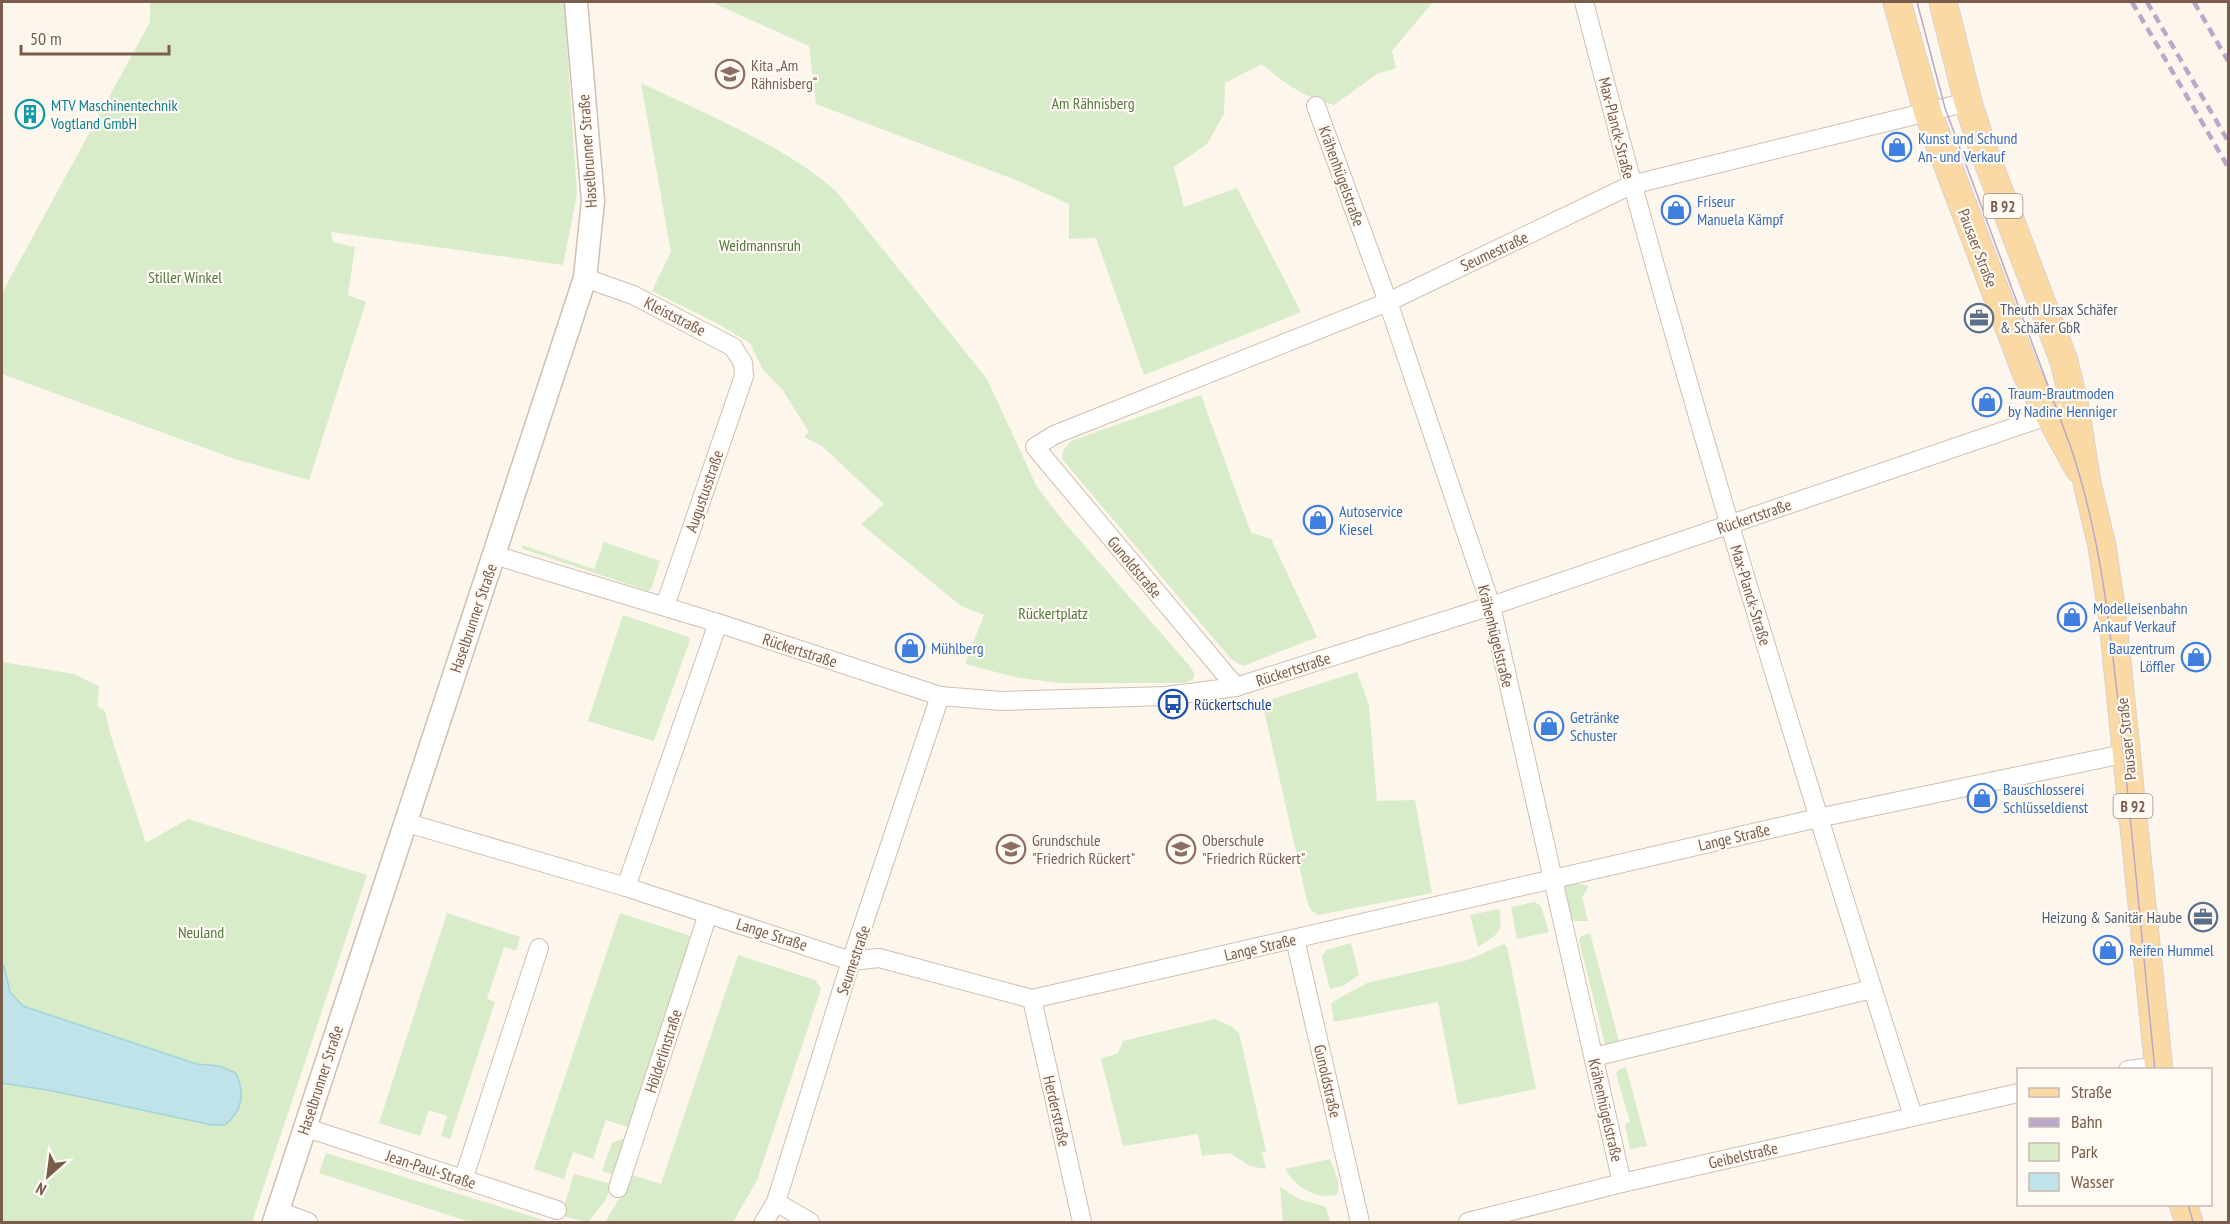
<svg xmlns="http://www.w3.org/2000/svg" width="2230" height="1224" font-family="'PT Sans Narrow',sans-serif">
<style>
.green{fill:#d8ecc9}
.water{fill:#bfe3e8;stroke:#a5d3da;stroke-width:1.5}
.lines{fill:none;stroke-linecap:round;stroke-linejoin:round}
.minor-casing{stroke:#d1beb0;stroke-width:20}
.tertiary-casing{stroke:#d1beb0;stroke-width:25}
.primary-casing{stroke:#dad1cd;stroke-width:29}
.minor{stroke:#fff;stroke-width:18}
.tertiary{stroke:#fff;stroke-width:22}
.primary{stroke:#fbd9a5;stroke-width:27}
.tram{stroke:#b9a8c9;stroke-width:1.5}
.rail{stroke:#b9a8c9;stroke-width:4.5;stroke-dasharray:9 6;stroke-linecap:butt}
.labels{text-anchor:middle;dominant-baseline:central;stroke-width:4.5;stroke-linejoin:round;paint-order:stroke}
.shield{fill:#fffaf3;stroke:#a28b7f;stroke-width:1.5}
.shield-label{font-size:15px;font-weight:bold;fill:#7a5c4d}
.education-label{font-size:16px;fill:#785e54;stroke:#fffaf3;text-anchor:start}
.park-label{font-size:16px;fill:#537a41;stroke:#fffaf3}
.culture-label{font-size:16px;fill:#0d838f;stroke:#fffaf3;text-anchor:start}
.street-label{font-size:16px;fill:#7a5c4d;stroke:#fffaf3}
.shop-label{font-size:16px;fill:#366cbe;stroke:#fffaf3;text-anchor:start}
.service-label{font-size:16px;fill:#4e5e75;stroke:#fffaf3;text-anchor:start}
.transit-label{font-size:16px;fill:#164399;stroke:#fffaf3;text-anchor:start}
</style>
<rect width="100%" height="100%" fill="#fdf6ec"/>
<g class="green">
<path d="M150,2H564L577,194L563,265L331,232L333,242L355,247L348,295L366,302L309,480L235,459L2,374V293L150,22Z"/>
<path d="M711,2H1433L1392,51L1396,68L1377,74L1334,105C1302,96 1287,85 1262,64L1225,83L1224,114L1207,144L1174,167L1184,207L1237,188L1301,312L1144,375L1096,238L1069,239V204L1016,180L816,104L809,46Z"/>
<path d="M641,83C707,115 780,143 836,191L987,379L1037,487L1064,522L1188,664L1195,674L1192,680L1183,683H1059L1015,677L965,664L984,615L961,606L861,524L884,504L822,446L804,437L809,432L782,389L763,370L750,343L720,325L652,291L671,252Z"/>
<path d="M1201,395L1251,533L1271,539L1317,637L1243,666L1231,659L1062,459L1064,449L1071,441Z"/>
<path d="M604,542L660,561L651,589L648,591L523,549L522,545L594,569Z"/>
<path d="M623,615L689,637L690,640L654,741L588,721Z"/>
<path d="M2,662L74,674L99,686L97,706L105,711L110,733L146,843L188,819L367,875L252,1222H2V1083L53,1091L225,1125C242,1111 244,1093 236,1073L219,1066L197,1064L23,1006L10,992L4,967L2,965Z"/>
<path d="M1357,672L1369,705L1377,801L1415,800L1432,893L1318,915L1312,911L1308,905L1264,710L1272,699Z"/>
<path d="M1576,883L1589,886L1582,897L1588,921H1574L1566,916L1562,893L1566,886Z"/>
<path d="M1535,902L1541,906L1549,932L1517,939L1511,907Z"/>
<path d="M1499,909C1504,935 1497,933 1478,947L1470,915Z"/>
<path d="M447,913L520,937L516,951L504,947L487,999L495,1002L450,1139L441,1136L447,1116L429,1110L420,1136L379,1123Z"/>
<path d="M620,913L697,938L633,1129L606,1120L593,1159L573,1152L564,1179L534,1169Z"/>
<path d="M1590,933L1620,1045L1611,1047L1605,1044L1579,941L1581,936Z"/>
<path d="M1351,943L1359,975L1343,986L1330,989L1322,957L1326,950Z"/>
<path d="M1504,944L1507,947L1536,1089L1458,1105L1438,1002L1334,1022L1331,1004L1334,1001L1367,983L1468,960Z"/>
<path d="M738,955L815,980L821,989L757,1180L733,1222H605L622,1194L629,1174L661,1184Z"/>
<path d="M1214,1019L1231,1026L1239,1033L1266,1151L1262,1153L1266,1169L1250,1166L1230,1153L1202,1156L1198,1134L1123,1146L1101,1059L1118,1053L1123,1041Z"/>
<path d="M1626,1067L1647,1146L1630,1149L1625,1124L1630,1122L1616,1074L1618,1070Z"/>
<path d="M622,1139L630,1141L616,1176L602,1171L612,1143Z"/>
<path d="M326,1153L550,1222H470L319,1173Z"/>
<path d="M1330,1159C1334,1170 1342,1183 1337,1195C1316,1200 1295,1187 1285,1169Z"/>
<path d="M574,1174L612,1184L605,1201L588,1222L561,1216Z"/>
<path d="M1280,1187L1299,1199L1326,1207L1330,1222H1283Z"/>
</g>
<path class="water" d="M2,965L4,966L10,992L23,1006L197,1064L219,1066L236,1073C245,1094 243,1110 225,1125H212L53,1091L2,1083Z"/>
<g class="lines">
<g class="minor-casing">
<g id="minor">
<path d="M1584,2C1681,377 1795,747 1913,1116"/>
<path d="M1316,106L1388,302L1491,606L1622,1183"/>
<path d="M585,278L633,295L733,347L743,363L744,376L665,606"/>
<path d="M494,555L718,623L940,696L1002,701L1166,696L1236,687L1491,606L2059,412"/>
<path d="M1236,687L1035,447L1054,435L1388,302L1631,185L1968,102"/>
<path d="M404,822L626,887L851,961L879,958L1032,999L1818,818L2128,753"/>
<path d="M626,887L718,623"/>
<path d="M1295,939L1360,1222"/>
<path d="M1032,999L1082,1222"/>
<path d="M1594,1057L1872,989"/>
<path d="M2128,1070L2159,1066"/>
<path d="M304,1127L557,1210"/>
<path d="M463,1180L539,948"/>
<path d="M618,1188L708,914"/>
<path d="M776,1202L810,1222"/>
<path d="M278,1211L308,1222"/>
<path d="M764,1222L776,1202L851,961L940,696"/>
<path d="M1468,1222L1622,1183L2018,1093"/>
</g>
</g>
<g class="tertiary-casing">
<path id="tertiary" d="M274,1222L585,278L593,201L576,2"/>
</g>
<g class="primary-casing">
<g id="primary">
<path d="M1897,2L1928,113L2027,375L2079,469"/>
<path d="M1943,2L1968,102L1983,149L2064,361L2075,407L2087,483L2102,546L2112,613L2159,1070"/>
<path d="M2183,1204L2189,1222"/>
</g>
</g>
<use href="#minor" class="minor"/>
<use href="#tertiary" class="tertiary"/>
<use href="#primary" class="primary"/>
<g class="tram">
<path d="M1917,2L1945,108L2071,448C2101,537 2110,627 2120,720C2133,837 2143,953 2155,1070"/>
<path d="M2188,1204L2193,1222"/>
</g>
<g class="rail">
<path d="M2132,2L2228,167"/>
<path d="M2147,2L2228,141"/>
<path d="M2194,2L2228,61"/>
</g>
</g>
<defs>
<g id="school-ring" transform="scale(1.5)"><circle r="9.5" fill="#fffaf3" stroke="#8d6e63" stroke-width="1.5"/><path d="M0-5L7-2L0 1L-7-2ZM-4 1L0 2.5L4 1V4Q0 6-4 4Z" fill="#8d6e63"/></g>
<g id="building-ring" transform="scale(1.5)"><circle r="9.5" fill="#fffaf3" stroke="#0f9aa8" stroke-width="1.5"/><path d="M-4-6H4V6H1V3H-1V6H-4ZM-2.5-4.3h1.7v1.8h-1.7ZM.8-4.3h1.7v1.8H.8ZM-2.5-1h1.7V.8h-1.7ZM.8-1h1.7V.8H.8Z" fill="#0f9aa8"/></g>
<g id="shop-ring" transform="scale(1.5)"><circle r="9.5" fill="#fffaf3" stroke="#3f7fe0" stroke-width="1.5"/><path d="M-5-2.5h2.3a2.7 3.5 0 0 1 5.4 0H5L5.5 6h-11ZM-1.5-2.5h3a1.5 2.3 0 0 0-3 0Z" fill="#3f7fe0"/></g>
<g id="office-ring" transform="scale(1.5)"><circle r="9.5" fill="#fffaf3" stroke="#5c6f8a" stroke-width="1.5"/><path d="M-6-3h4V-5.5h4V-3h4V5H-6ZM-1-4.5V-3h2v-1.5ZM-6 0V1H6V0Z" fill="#5c6f8a"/></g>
<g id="bus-ring" transform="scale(1.5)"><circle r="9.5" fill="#fffaf3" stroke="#1a4fb4" stroke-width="1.5"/><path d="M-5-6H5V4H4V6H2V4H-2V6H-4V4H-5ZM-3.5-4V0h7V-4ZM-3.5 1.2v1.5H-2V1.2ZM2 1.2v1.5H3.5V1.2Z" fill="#1a4fb4"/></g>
</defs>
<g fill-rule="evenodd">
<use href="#school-ring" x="730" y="74"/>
<use href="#building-ring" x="30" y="114"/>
<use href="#shop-ring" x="1897" y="147"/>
<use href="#shop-ring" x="1676" y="210"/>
<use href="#office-ring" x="1979" y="318"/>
<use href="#shop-ring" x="1987" y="402"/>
<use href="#shop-ring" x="1318" y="520"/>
<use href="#shop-ring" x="2072" y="617"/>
<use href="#shop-ring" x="910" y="648"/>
<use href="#shop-ring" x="2196" y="657"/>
<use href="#bus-ring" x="1173" y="704"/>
<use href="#shop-ring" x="1549" y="726"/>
<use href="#shop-ring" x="1982" y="798"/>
<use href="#school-ring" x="1011" y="849"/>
<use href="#school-ring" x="1181" y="849"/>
<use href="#office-ring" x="2203" y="917"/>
<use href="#shop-ring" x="2108" y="950"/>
</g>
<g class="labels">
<g class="shield">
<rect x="1983.5" y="194" width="39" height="24" rx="4.5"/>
<rect x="2113.5" y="794" width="39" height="24" rx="4.5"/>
</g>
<g class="shield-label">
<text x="2003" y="206">B 92</text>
<text x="2133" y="806">B 92</text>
</g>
<g class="education-label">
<text x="751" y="65">Kita „Am<tspan x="751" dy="18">Rähnisberg“</tspan></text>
<text x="1032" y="840">Grundschule<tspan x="1032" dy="18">"Friedrich Rückert"</tspan></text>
<text x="1202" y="840">Oberschule<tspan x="1202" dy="18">"Friedrich Rückert"</tspan></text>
</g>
<g class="park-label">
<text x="1093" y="103">Am Rähnisberg</text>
<text x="760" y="245">Weidmannsruh</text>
<text x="185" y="277">Stiller Winkel</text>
<text x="1053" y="613">Rückertplatz</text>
<text x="201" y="932">Neuland</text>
</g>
<g class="culture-label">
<text x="51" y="105">MTV Maschinentechnik<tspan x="51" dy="18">Vogtland GmbH</tspan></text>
</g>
<g class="street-label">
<text transform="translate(1617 128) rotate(76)">Max-Planck-Straße</text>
<text transform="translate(587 151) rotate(-94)">Haselbrunner Straße</text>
<text transform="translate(1342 176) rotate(70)">Krähenhügelstraße</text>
<text transform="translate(1978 248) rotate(69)">Pausaer Straße</text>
<text transform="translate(1494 251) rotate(-25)">Seumestraße</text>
<text transform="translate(675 316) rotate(27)">Kleiststraße</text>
<text transform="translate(704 491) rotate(-71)">Augustusstraße</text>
<text transform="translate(1754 516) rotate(-19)">Rückertstraße</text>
<text transform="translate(1135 567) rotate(50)">Gunoldstraße</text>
<text transform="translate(1751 595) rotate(73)">Max-Planck-Straße</text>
<text transform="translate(473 618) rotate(-71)">Haselbrunner Straße</text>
<text transform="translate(1496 636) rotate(76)">Krähenhügelstraße</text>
<text transform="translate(800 650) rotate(18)">Rückertstraße</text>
<text transform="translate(1293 669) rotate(-18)">Rückertstraße</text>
<text transform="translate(2126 739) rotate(-96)">Pausaer Straße</text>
<text transform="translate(1734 837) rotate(-13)">Lange Straße</text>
<text transform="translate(772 934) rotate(18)">Lange Straße</text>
<text transform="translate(1260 947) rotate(-13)">Lange Straße</text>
<text transform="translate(853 960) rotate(-71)">Seumestraße</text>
<text transform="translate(663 1051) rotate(-72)">Hölderlinstraße</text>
<text transform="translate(320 1080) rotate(-72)">Haselbrunner Straße</text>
<text transform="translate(1328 1081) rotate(77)">Gunoldstraße</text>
<text transform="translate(1606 1110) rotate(77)">Krähenhügelstraße</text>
<text transform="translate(1057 1111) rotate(77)">Herderstraße</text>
<text transform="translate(1743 1155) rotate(-13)">Geibelstraße</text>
<text transform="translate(431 1169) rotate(18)">Jean-Paul-Straße</text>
</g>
<g class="shop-label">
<text x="1918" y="138">Kunst und Schund<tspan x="1918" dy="18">An- und Verkauf</tspan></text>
<text x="1697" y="201">Friseur<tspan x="1697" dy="18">Manuela Kämpf</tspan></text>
<text x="2008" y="393">Traum-Brautmoden<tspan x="2008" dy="18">by Nadine Henniger</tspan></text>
<text x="1339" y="511">Autoservice<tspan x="1339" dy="18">Kiesel</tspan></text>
<text x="2093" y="608">Modelleisenbahn<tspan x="2093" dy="18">Ankauf Verkauf</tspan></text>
<text x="931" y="648">Mühlberg</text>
<text x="2175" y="648" text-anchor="end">Bauzentrum<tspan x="2175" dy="18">Löffler</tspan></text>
<text x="1570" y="717">Getränke<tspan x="1570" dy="18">Schuster</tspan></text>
<text x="2003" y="789">Bauschlosserei<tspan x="2003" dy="18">Schlüsseldienst</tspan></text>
<text x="2129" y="950">Reifen Hummel</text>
</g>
<g class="service-label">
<text x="2000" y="309">Theuth Ursax Schäfer<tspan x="2000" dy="18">&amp; Schäfer GbR</tspan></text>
<text x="2182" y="917" text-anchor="end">Heizung &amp; Sanitär Haube</text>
</g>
<g class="transit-label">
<text x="1194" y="704">Rückertschule</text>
</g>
</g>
<rect width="2230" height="1224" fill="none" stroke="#7a5c4d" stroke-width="6"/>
<rect x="2017" y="1068" width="195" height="138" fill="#fffaf3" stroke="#cabbb1" stroke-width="1.5"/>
<rect x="2029" y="1088" width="30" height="9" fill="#fbd9a5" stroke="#cabbb1" stroke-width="1.5"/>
<text x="2071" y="1098" font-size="18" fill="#7a5c4d">Straße</text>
<rect x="2029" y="1118" width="30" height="9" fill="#b9a8c9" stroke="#cabbb1" stroke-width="1.5"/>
<text x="2071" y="1128" font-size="18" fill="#7a5c4d">Bahn</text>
<rect x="2029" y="1143" width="30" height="18" fill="#d8ecc9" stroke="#cabbb1" stroke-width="1.5"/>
<text x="2071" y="1158" font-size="18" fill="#7a5c4d">Park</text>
<rect x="2029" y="1173" width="30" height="18" fill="#bfe3e8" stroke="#cabbb1" stroke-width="1.5"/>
<text x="2071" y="1188" font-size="18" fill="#7a5c4d">Wasser</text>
<g transform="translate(48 1176) rotate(208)" stroke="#fffaf3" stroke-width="4.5" paint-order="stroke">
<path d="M0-4.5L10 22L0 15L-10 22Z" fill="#7a5c4d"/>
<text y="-9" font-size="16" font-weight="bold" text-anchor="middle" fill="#7a5c4d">N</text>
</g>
<path d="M21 45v9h148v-9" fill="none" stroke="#7a5c4d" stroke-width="3"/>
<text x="30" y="45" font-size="18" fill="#7a5c4d" stroke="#fffaf3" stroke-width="4.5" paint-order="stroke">50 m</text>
</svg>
